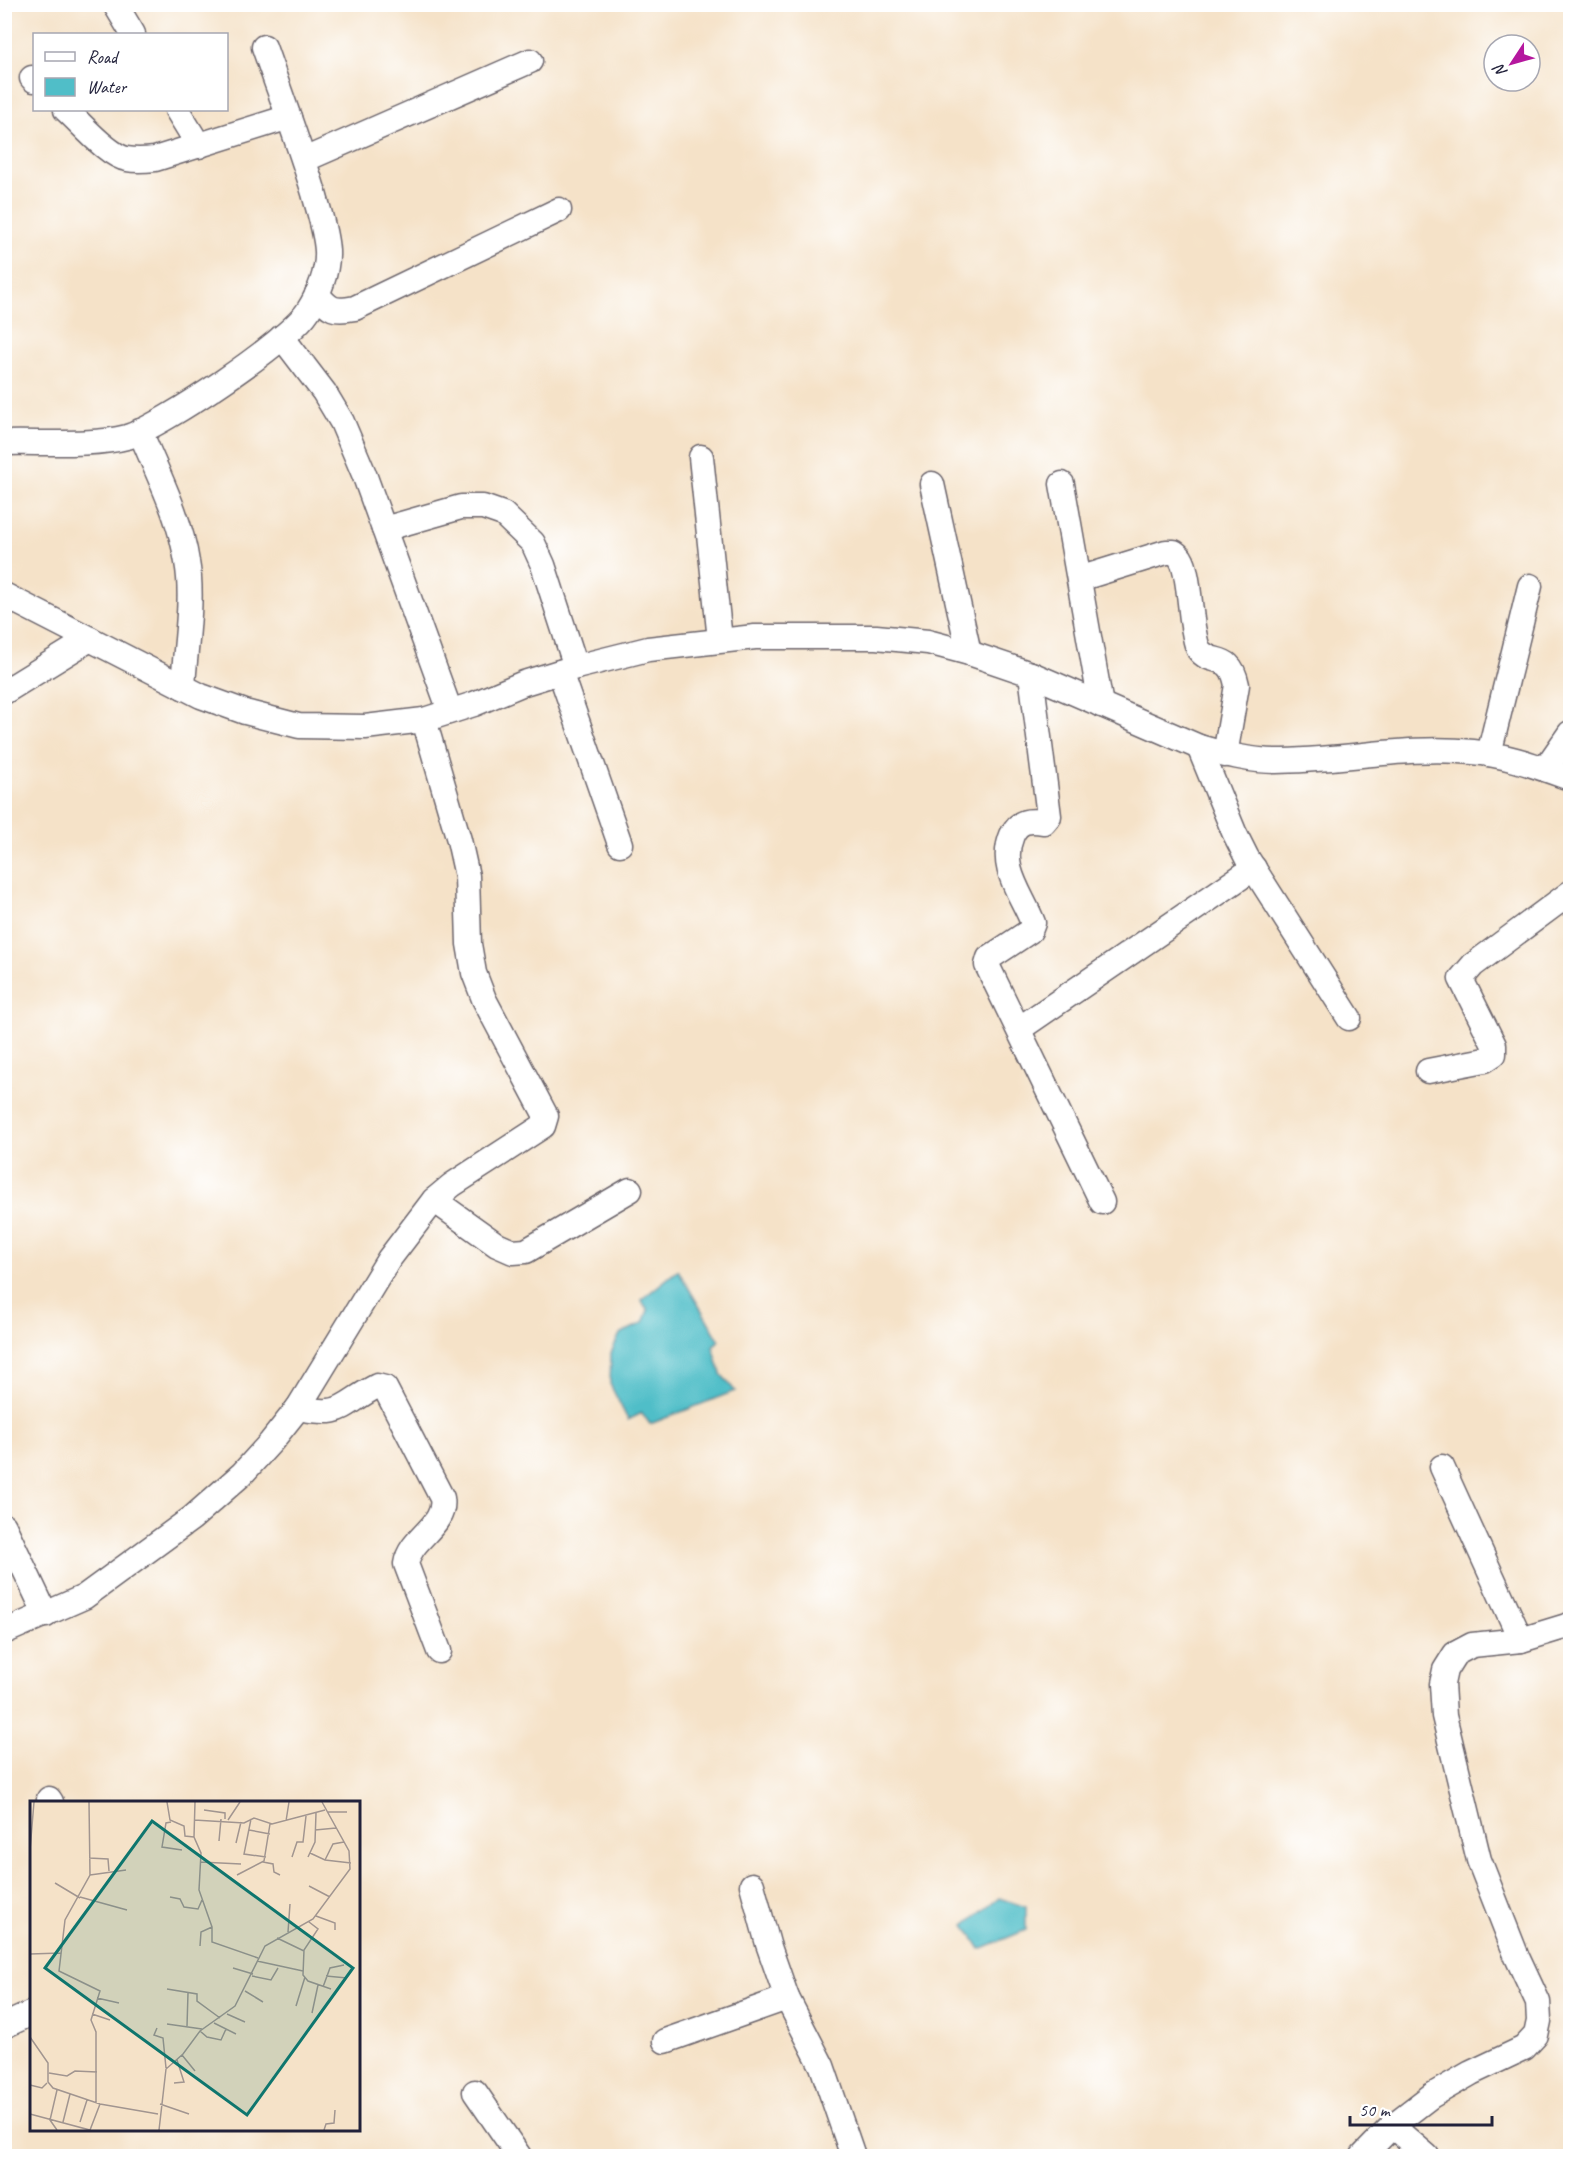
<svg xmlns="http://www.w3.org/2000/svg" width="1575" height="2161" font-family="Caveat,sans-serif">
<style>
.water{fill:#50bec8;stroke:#397082;stroke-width:1.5}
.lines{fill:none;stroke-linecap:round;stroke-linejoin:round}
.minor-casing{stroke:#6c656c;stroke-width:27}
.minor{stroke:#fff;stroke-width:24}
.inset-road{fill:none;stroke:#a19590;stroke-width:1.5}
.view{fill:#0f766e;fill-opacity:0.15;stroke:#0f766e;stroke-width:3}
.inset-edge{fill:none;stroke:#22223b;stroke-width:3}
</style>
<rect width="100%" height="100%" fill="#fff"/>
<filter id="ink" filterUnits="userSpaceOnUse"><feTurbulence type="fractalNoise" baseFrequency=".0167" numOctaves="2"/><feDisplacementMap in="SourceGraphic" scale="12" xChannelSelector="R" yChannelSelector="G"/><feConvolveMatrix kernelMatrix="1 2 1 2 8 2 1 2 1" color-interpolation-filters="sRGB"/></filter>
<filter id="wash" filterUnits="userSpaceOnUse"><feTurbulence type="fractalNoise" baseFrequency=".008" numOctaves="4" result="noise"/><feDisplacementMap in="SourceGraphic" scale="24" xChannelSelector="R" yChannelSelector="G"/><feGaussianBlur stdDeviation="1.35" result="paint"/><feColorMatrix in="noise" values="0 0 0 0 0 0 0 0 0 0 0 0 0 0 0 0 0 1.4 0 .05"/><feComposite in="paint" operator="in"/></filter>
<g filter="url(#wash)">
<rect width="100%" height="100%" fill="#f5e2c8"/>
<g class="water">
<path d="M678,1270L719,1340L713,1347L721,1374L735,1391L650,1424L642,1413L628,1420L610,1384L611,1353L620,1334L643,1323L648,1310L641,1300Z"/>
<path d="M999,1898L1026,1907V1930L980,1949L965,1925Z"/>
</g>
</g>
<g filter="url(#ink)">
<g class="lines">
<g class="minor-casing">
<g id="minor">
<path d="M115,4L133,34"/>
<path d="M32,78L34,80"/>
<path d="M66,110C81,123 108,156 127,159C137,161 146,160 155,159L289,117"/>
<path d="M177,110L199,146"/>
<path d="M304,160L530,61"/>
<path d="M317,294C330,310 334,312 355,308L559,210"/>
<path d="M282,337L324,392L342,422L364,474L450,711"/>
<path d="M140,431C157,473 180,516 187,562C194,599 185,648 183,687"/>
<path d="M4,443C40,442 94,446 127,437C162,426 289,341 308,311C319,294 328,271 327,251C326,232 319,212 314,193C299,144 281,96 264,47"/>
<path d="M701,457L720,640"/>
<path d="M932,484L969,653"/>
<path d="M1062,484L1101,705"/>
<path d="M384,529L461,507H483L503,514L533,543L543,565L576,667"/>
<path d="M1079,579L1166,552H1174C1177,554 1180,556 1181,559C1189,571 1190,615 1194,632C1195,637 1196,645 1199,650C1212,667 1230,650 1237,685L1225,755"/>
<path d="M4,595L201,696L245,712L299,726L365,727L424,720L474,704L524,683L576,667L648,649L755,637H876L928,642L969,653L1031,674L1199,747C1224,754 1250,761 1276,761C1341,761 1408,745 1473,752C1508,755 1538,767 1570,778"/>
<path d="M560,672L620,844"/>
<path d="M1031,674L1049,816L1044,822C1029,820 1019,820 1012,835C998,868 1022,894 1033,923L1030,931L989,958L987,965L1102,1202"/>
<path d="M4,692L90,639"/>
<path d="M1199,747L1234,832L1247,858L1349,1018"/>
<path d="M1489,754L1530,586"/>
<path d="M1545,769L1570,733"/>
<path d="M1019,1029L1254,868"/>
<path d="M1428,1071L1485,1060L1494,1054V1045L1461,979L1473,965L1570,893"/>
<path d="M434,1200L497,1245L513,1252L526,1251L630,1190"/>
<path d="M298,1408C345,1417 339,1406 377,1386L385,1388L442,1498C447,1526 410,1537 406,1564L439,1651"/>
<path d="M1442,1467L1521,1640"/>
<path d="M4,1526L46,1615"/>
<path d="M4,1632L84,1597L192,1518L242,1474L271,1442L298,1408L389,1259L434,1200L452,1185L543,1126L546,1116L484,999L474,973L469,944L467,876L459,840L424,720"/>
<path d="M49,1799L51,1802"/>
<path d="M752,1885L768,1944L787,1998L822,2066L853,2156"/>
<path d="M4,2026L32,2013"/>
<path d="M665,2041L787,1998"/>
<path d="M475,2092L519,2156"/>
<path d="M1392,2126L1427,2156"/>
<path d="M1363,2156L1392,2126L1431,2096L1471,2073L1524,2048L1536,2035L1539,2021L1538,2002L1517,1957L1479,1860L1444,1716L1442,1684L1445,1670L1455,1654L1472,1645L1521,1640L1570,1625"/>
</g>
</g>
<use href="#minor" class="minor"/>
</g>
</g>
<g transform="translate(30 1801)">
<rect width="330" height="330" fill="#f5e2c8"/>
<path class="inset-road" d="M59,1L60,74L35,119L29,170L70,190L61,219L66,231V302M137,1L140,19L154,25L155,35L164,36M165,1L164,36L171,52L169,89L182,126V141L228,157M174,9L195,12V18M297,11H317M221,18L214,53L236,56M164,19L214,22L224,17L242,23L295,9M198,19L210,1M256,20L259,1M141,21L136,22L132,46L152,49M219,29L240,33M285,29L306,27M189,40L191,18M206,42L211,21M0,49L4,1M280,52L295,59L321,62M262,56L267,41H273L276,15M278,56L285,41L286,12M59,57L78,58L79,70M295,59L303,43L314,41M170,61L211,63M233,61L243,63L244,71L250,74M60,74L96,69M207,74L234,60L240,23M25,82L50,97M279,85L300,96M50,96L97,109M140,96L150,98L154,106L168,108L172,99M286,115L305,122V129M279,121L288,128L274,149L273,174L278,180L301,188M258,131L260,103M247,137L274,150M170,145L171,131L182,126M0,153L31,152M227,160L273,170M203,167L223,173M222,175L241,179L248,167M296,175L317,177M293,186L300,167L314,164M137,188L167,193V200L190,217M215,190L233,201M67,197L89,202M266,205L275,176M282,212L288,184M62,213L80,219M197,213L215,221M184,222L206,233M137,223L172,228M157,225L158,192M127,227L124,234L133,237L136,267M170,230L177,236L191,239L196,228M0,236L18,262V281L23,287L70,303L128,313M152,254L165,270M19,272L37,275L45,270L67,271M144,282L154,281L147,259M0,284L12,287L17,282M27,289L20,319L27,329M130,303L159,313M0,313L60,329L70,303M33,321L40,293M50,321L57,299M129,329L136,268L153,253L170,230L205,205L235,145L283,118L320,68L319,50L292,1M294,329L296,323L304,322L305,309"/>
<path class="view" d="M122,20L323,167L217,314L15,167Z"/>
<rect width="330" height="330" class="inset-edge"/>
</g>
<rect width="1575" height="2161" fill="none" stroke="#fff" stroke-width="24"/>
<rect x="33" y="33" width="195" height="78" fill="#ffffff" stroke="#a7a7b1" stroke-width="1.5"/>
<rect x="45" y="52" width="30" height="9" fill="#ffffff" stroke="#a7a7b1" stroke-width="1.5"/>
<text x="87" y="63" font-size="18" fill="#22223b">Road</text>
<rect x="45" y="78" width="30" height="18" fill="#50bec8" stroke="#a7a7b1" stroke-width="1.5"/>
<text x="87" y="93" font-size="18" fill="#22223b">Water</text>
<g transform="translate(1512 63) rotate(234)"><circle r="28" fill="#ffffff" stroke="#a7a7b1" stroke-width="1.5"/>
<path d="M0-4.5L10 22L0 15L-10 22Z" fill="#b5179e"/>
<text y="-9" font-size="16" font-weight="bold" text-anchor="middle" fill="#22223b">N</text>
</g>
<path d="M1350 2116v9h142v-9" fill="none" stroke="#22223b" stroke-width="3"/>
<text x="1359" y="2116" font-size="18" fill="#22223b" stroke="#ffffff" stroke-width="4.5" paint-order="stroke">50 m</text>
</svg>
